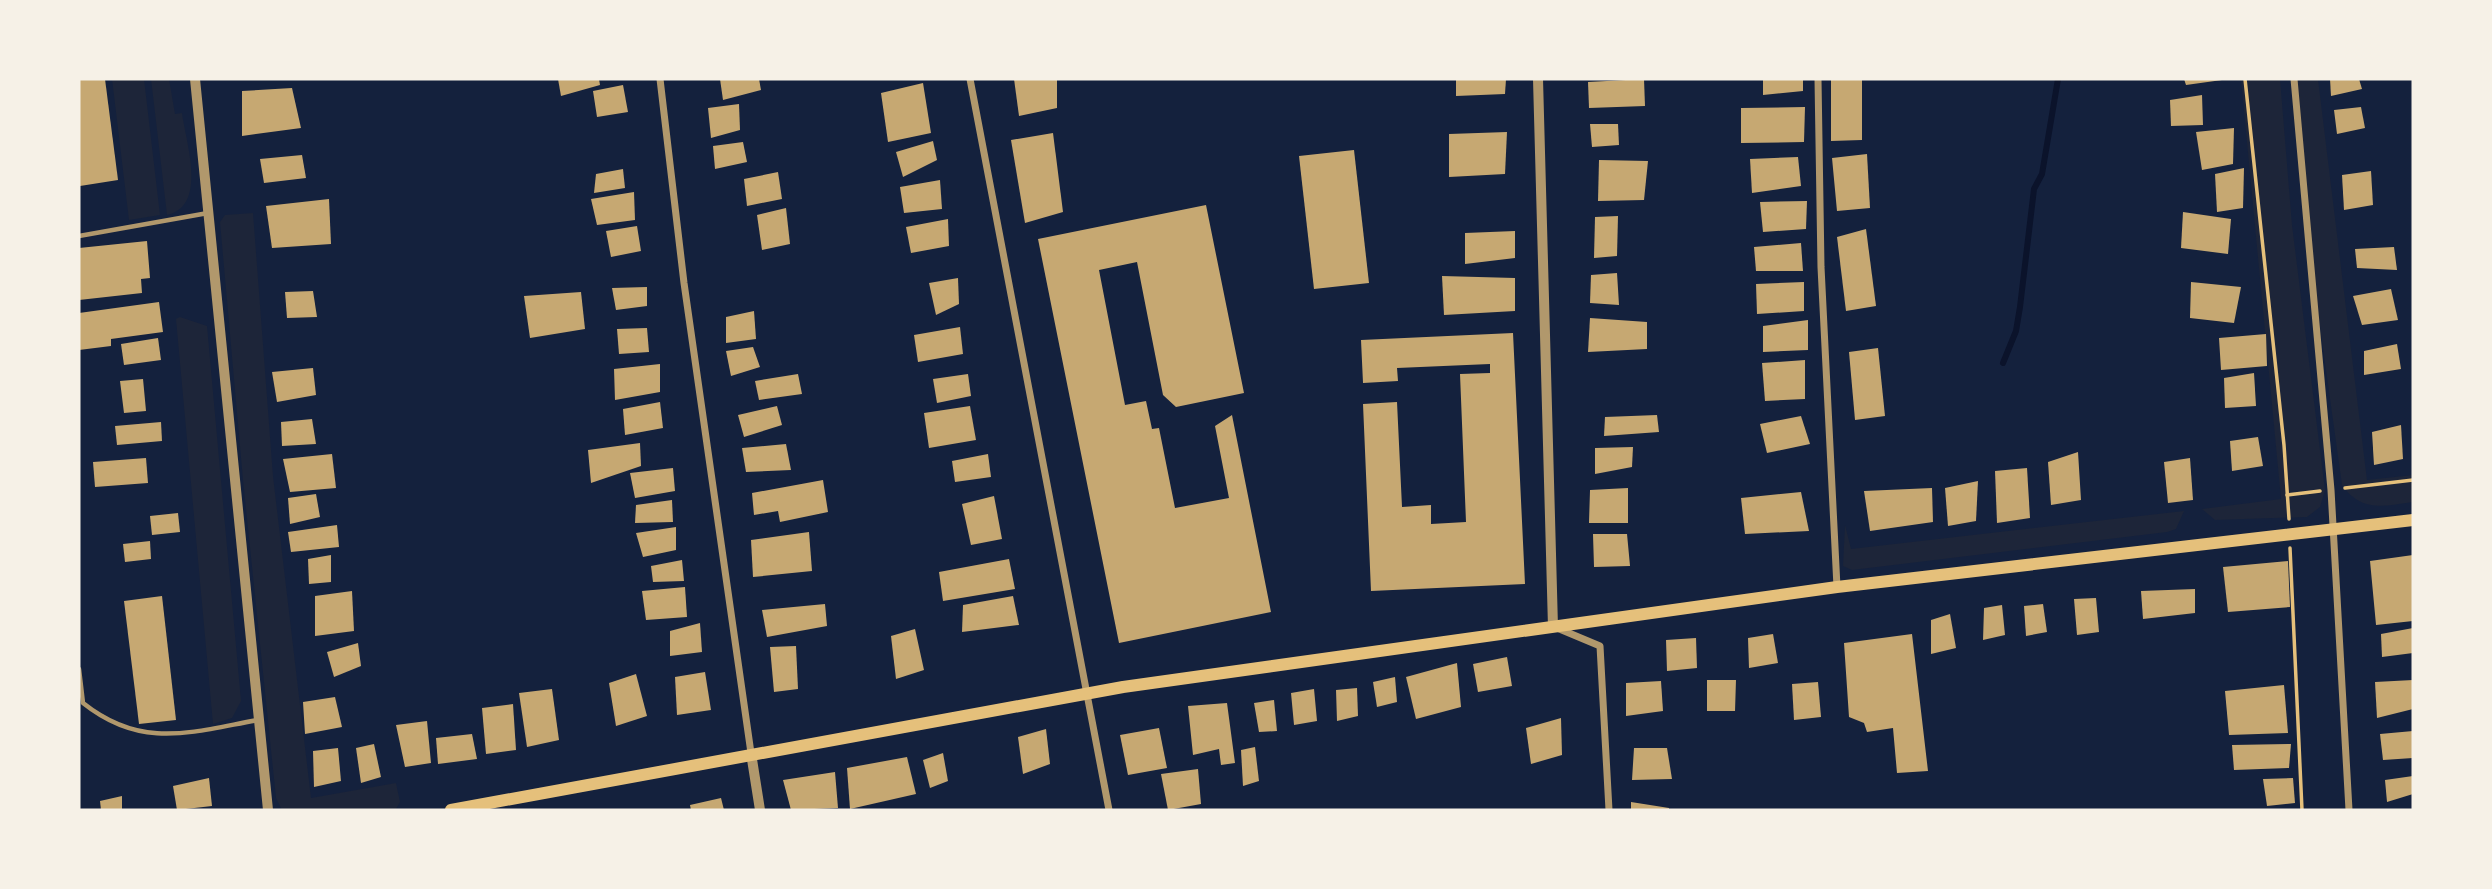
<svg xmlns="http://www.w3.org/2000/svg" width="2492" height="889" font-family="'Open Sans',sans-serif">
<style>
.green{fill:#1d2539}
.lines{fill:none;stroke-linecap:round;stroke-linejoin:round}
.stream{stroke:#0b132b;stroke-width:6}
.building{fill:#c6a872}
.path{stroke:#e5c07b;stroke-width:3.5}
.service{stroke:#b1986c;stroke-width:4.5}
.minor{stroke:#b1986c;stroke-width:7}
.tertiary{stroke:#b1986c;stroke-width:10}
.secondary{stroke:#e5c07b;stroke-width:12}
</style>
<rect width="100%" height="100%" fill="#14213d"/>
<g class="green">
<path d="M112,79H144L160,215L129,220Z"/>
<path d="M151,79H169L175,114L182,113C186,143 208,206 167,215Z"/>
<path d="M2241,79H2280L2292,225L2325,490L2320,507L2307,517L2215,520L2202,509L2281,499Z"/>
<path d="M2295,79H2318L2367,480L2413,475V502C2384,506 2362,513 2342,485L2308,240Z"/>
<path d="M253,213L273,476L311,798L396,783L400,802L396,809L282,810L276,798L243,480L220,222L225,215Z"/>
<path d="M180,317L207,326L241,701L232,718L213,724L176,319Z"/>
<path d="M2184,511L2176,529L2167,532L1852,570L1843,566L1845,525L1851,549Z"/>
</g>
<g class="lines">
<path class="stream" d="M2003,363L2016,331L2020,307L2034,189L2042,174L2058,79"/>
</g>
<g class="building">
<path d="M79,79H105L118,180L80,186Z"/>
<path d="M558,79H599L600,85L561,96Z"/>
<path d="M720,79H759L761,90L723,100Z"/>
<path d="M1014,79H1057V108L1019,116Z"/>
<path d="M1456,79H1506L1505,94L1456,96Z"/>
<path d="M1644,79L1645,106L1589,108L1588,82Z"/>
<path d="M1763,79H1803V91L1763,95Z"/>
<path d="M1831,79H1862V140L1831,141Z"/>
<path d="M2184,79H2222V80L2186,85Z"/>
<path d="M2330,79H2359L2362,89L2331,96Z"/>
<path d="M923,83L931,133L888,142L881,93Z"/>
<path d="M623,85L628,112L597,117L593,91Z"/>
<path d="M292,88L301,128L242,136V91Z"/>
<path d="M2202,95L2203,125L2171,126L2170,100Z"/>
<path d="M739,104L740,130L711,138L708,108Z"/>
<path d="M1805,107L1804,142L1741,143V108Z"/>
<path d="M2361,107L2365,128L2337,134L2334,110Z"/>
<path d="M1590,124H1618L1619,145L1592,147Z"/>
<path d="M2234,128L2233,164L2202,170L2196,132Z"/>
<path d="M1507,132L1505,174L1449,177V134Z"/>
<path d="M1053,133L1063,212L1025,223L1011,140Z"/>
<path d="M933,141L937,160L903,177L896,152Z"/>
<path d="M743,142L747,162L715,169L713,146Z"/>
<path d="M1354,150L1369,283L1314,289L1299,156Z"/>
<path d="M1867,154L1870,208L1837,211L1832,158Z"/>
<path d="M302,155L306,178L264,183L260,159Z"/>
<path d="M1798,157L1801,186L1752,193L1750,159Z"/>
<path d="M1599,160L1648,161L1644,200L1598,201Z"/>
<path d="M2244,168L2243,208L2217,212L2215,174Z"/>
<path d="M623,169L625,188L594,193L596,174Z"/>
<path d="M2371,171L2373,205L2344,210L2342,175Z"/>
<path d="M778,172L782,199L747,206L744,179Z"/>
<path d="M940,180L942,209L904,213L900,187Z"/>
<path d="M634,192L635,220L597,225L591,199Z"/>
<path d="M329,199L331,244L272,248L266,206Z"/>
<path d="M1807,201L1806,229L1763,232L1760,202Z"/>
<path d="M1206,205L1244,393L1176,407L1163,395L1137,262L1099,270L1125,405L1146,401L1152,429L1159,428L1175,508L1229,498L1215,426L1232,415L1271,612L1119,643L1038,239Z"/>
<path d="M786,208L790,244L762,250L757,215Z"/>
<path d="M2183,212L2231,219L2228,254L2181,248Z"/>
<path d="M1618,216L1617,256L1594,258L1595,217Z"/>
<path d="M948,219L949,246L911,253L906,227Z"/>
<path d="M637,226L641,251L611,257L606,231Z"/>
<path d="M1866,229L1876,306L1846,311L1837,237Z"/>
<path d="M1515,231V258L1465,264V233Z"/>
<path d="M147,241L150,278L141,279L142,293L79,300V248Z"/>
<path d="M1801,243L1803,271H1756L1754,247Z"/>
<path d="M2394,247L2397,270L2357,268L2355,249Z"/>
<path d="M1617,273L1619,305L1590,303L1591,275Z"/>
<path d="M1442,276L1515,278V311L1444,315Z"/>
<path d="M958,278L959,304L936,315L929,283Z"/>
<path d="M1804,282V311L1757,314L1756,284Z"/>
<path d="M2191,282L2241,287L2234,323L2190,318Z"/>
<path d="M647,287V306L616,310L612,288Z"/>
<path d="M2391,289L2398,320L2362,325L2353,296Z"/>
<path d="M313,291L317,317L287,318L285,292Z"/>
<path d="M581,292L585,329L530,338L524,296Z"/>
<path d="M159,302L163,332L111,339V346L79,350V313Z"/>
<path d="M754,311L756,339L726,343V317Z"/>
<path d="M1590,318L1647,322V349L1588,352Z"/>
<path d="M1808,320V350L1763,352V326Z"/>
<path d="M960,327L963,354L918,362L914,335Z"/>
<path d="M647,328L649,352L619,354L617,329Z"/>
<path d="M1513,333L1525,584L1371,591L1363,404L1397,402L1402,507L1431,505V524L1466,522L1460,374L1490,373V364L1397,368L1398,381L1363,383L1361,340Z"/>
<path d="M2266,334L2267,366L2221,370L2219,338Z"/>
<path d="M158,338L161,360L124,365L121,344Z"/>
<path d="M2397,344L2401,369L2364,375V351Z"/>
<path d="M753,347L760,367L731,376L726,351Z"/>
<path d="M1878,348L1885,416L1855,420L1849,352Z"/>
<path d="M1805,360V399L1765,401L1762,363Z"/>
<path d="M660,364V392L615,400L614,369Z"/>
<path d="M313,368L316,395L277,402L272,372Z"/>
<path d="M2254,373L2256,406L2225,408L2224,378Z"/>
<path d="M798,374L802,394L759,400L755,381Z"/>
<path d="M968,374L971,396L937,403L933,379Z"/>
<path d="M143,379L146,411L124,413L120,381Z"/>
<path d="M660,402L663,428L625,435L623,409Z"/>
<path d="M777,406L782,425L744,437L738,415Z"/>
<path d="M970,406L976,440L929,448L924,413Z"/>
<path d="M1657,415L1659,432L1604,436L1605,417Z"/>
<path d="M1801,416L1810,444L1767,453L1760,424Z"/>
<path d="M312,419L316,444L282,446L281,422Z"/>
<path d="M161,422L162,441L117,445L115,426Z"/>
<path d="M2401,425L2403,459L2374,465L2372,432Z"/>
<path d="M2258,437L2263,466L2232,471L2230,441Z"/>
<path d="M640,443L641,466L591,483L588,450Z"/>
<path d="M786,444L791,470L746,472L742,448Z"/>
<path d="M1633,447L1632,467L1595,474V448Z"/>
<path d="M2078,452L2081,500L2051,505L2048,462Z"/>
<path d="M332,454L336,488L290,492L283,459Z"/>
<path d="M988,454L991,477L955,482L952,461Z"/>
<path d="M146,458L148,483L95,487L93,462Z"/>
<path d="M2190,458L2193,500L2168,503L2164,462Z"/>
<path d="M673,468L675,491L635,498L630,473Z"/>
<path d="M2027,468L2030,518L1997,523L1995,471Z"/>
<path d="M823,480L828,512L780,522L778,511L754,515L752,493Z"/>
<path d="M1978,481L1976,521L1948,526L1945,488Z"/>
<path d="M1628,488V523H1589L1590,490Z"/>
<path d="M1932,488L1933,522L1870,531L1864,491Z"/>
<path d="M1801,492L1809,531L1745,534L1741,498Z"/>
<path d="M316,494L320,517L290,524L288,498Z"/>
<path d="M994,496L1002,539L971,545L962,504Z"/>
<path d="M672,500L673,522L635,523L636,505Z"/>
<path d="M178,513L180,532L152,535L150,516Z"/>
<path d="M337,525L339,547L291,552L288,532Z"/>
<path d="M676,527V550L643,557L636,533Z"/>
<path d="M809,532L812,571L753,577L751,540Z"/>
<path d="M1593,534H1627L1630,566L1594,567Z"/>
<path d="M150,541L151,559L125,562L123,544Z"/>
<path d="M331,555V582L309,584L308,559Z"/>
<path d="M2413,555V621L2376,625L2370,561Z"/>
<path d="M1009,559L1015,589L943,601L939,572Z"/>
<path d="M682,560L684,581L653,582L651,566Z"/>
<path d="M2288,561L2290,607L2228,612L2223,567Z"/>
<path d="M685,587L687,617L646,620L642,591Z"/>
<path d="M2195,589V613L2143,619L2141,591Z"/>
<path d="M352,591L354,631L315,636V596Z"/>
<path d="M162,596L176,720L139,724L124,601Z"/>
<path d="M1013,596L1019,625L962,632L963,605Z"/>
<path d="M2096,598L2099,632L2077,635L2074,599Z"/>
<path d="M825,604L827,626L767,637L762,610Z"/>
<path d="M2043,604L2047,632L2026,636L2024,606Z"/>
<path d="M2002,605L2005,635L1983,640L1984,608Z"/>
<path d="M1950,614L1956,648L1931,654V620Z"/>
<path d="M700,623L702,652L670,656V631Z"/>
<path d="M2413,628V653L2382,657L2381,634Z"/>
<path d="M915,629L924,670L896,679L891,636Z"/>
<path d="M1773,634L1778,663L1749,668L1748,638Z"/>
<path d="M1912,634L1928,771L1897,773L1893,728L1867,732L1864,723L1849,717L1844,643Z"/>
<path d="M1696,638L1697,668L1667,671L1666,640Z"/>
<path d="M358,643L361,666L334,677L327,652Z"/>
<path d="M796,646L798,689L774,692L770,647Z"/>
<path d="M1507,657L1512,686L1478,692L1473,664Z"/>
<path d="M1457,663L1461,707L1416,719L1406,677Z"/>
<path d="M705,672L711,710L677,715L675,677Z"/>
<path d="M636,674L647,716L616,726L609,683Z"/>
<path d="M1395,677L1397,702L1377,707L1373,682Z"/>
<path d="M1707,680H1736L1735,711H1707Z"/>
<path d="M2413,680V709L2377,718L2375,682Z"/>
<path d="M1661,681L1663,711L1626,716V683Z"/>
<path d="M1818,682L1821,717L1794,720L1792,684Z"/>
<path d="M2284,685L2288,733L2229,735L2225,691Z"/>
<path d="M1357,688L1358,716L1337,721L1336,690Z"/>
<path d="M552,689L559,740L527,747L519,693Z"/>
<path d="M1314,689L1317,721L1294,725L1291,693Z"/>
<path d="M335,697L342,727L305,734L303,702Z"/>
<path d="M1274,700L1277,731L1259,732L1254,703Z"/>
<path d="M1227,703L1235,763L1221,765L1219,749L1193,755L1188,706Z"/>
<path d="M513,704L516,750L486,754L482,708Z"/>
<path d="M1561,718L1562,755L1531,764L1526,728Z"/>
<path d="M427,721L431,763L405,767L396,725Z"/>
<path d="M1159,728L1167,768L1128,775L1120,735Z"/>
<path d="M1046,729L1050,764L1023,774L1018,737Z"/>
<path d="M2413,731V758L2383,760L2380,734Z"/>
<path d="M472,734L477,759L438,764L436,738Z"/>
<path d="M374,744L381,777L361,783L356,748Z"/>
<path d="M2291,744L2289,768L2234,770L2232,745Z"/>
<path d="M1255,747L1259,781L1243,786L1241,750Z"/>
<path d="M338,748L341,781L314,787L313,751Z"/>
<path d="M1634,748H1667L1672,779L1632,780Z"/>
<path d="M943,753L948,781L930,788L923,760Z"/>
<path d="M907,757L916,794L850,809L847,768Z"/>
<path d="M1198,769L1201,804L1168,810L1161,774Z"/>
<path d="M835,772L838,808L791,810L783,780Z"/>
<path d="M2413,776V794L2387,802L2385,780Z"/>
<path d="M209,778L212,806L177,810L173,786Z"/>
<path d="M2293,778L2295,803L2267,806L2263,779Z"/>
<path d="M122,796V810H101L100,801Z"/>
<path d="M721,798L724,810H691L690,805Z"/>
<path d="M1631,802L1669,808V810H1631Z"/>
</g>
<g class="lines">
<g class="path">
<path d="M2245,79L2284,445L2289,519"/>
<path d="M2345,488L2413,480"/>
<path d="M2287,495L2320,491"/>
<path d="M2290,548L2302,810"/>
</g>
<g class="service">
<path d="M79,236L208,213"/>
<path d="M79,669L83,703C142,750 191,732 258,720"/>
</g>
<g class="minor">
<path d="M660,79L684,283L751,753"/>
<path d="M970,79L1109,810"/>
<path d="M1818,79L1821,267L1837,587"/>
<path d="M2294,79L2331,490L2349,810"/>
<path d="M1557,628L1600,646L1609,810"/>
</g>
<g class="tertiary">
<path d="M195,79L268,810"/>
<path d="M1538,79L1553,627"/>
<path d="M751,753L760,810"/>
</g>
<path class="secondary" d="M451,810L1123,687L1837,587L2413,520"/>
</g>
<rect width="2492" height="889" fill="none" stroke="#f6f1e7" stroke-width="161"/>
</svg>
